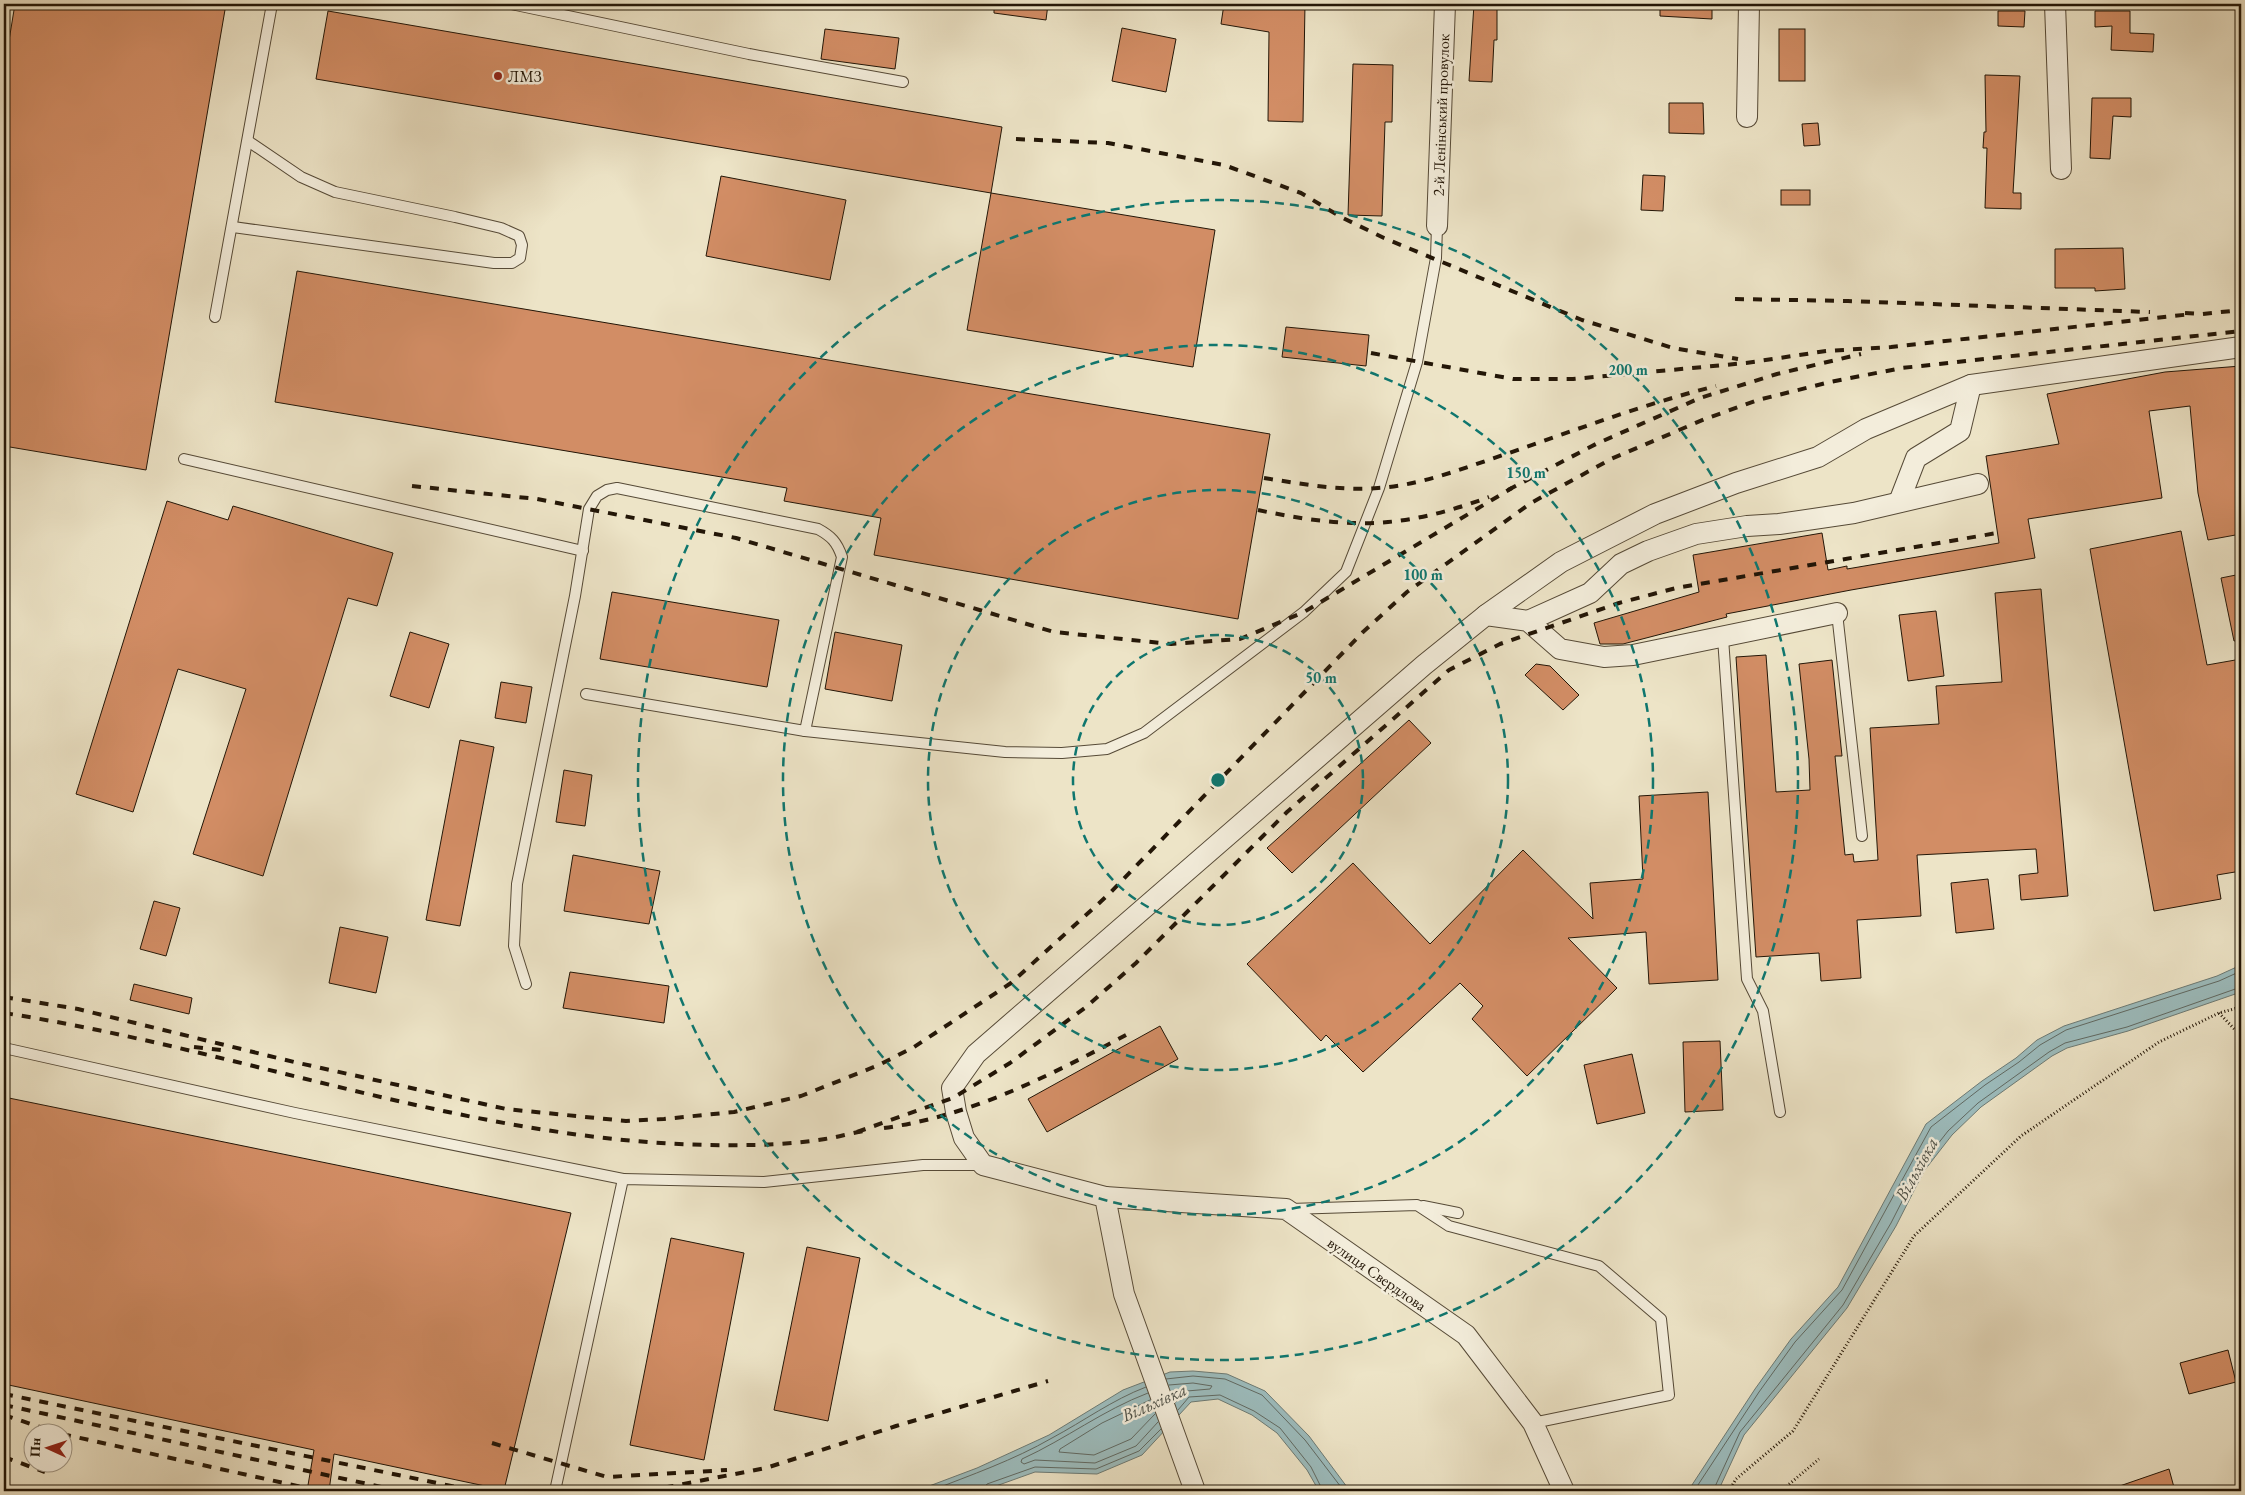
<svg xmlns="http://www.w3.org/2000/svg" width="2245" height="1495" font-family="'EB Garamond',serif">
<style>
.water{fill:#9cbcbd;stroke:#6c7a74}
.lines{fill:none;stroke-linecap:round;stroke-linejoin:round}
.shore{stroke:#606962;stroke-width:1}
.building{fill:#d28d65;stroke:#231607}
.service-casing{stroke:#564a37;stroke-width:12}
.minor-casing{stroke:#564a37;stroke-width:22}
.path{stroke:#231607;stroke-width:3;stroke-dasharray:1 2.5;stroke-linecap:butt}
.service{stroke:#f3eddb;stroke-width:10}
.minor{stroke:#f3eddb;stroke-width:20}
.rail{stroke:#231607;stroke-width:4;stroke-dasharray:9 9;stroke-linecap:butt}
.ring{fill:none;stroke:#0f766e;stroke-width:2.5;stroke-dasharray:9 6}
.poi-dot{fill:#8f2418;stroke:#f3eddb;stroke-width:2}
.labels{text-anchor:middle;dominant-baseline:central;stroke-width:5;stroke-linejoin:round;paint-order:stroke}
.poi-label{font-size:16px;fill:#231607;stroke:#f3eddb;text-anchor:start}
.street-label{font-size:16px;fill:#231607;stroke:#f3eddb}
.water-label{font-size:18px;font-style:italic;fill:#4d5047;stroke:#f3eddb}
.centre{fill:#0f766e;stroke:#f3eddb;stroke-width:2.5}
.ring-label{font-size:15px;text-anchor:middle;font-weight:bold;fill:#0f766e;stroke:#f3eddb;stroke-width:5;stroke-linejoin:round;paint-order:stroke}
</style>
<rect width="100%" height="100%" fill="#ede4c7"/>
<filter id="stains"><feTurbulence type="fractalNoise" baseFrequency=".004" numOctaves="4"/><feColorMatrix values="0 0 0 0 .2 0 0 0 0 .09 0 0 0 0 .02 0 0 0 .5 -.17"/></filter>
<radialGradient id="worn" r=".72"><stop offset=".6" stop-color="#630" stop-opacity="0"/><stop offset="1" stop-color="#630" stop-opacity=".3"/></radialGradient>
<g class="water">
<path d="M2241,965V992L2128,1031L2067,1048L2052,1056L1981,1107L1952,1135L1924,1171L1896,1226L1847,1308L1744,1435L1720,1487L1716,1491H1688L1755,1389L1791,1339L1838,1287L1926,1124L1982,1081L2016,1058L2037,1040L2064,1026L2217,976Z"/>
<path d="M1193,1371L1227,1374L1265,1391L1309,1436L1350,1491H1319L1307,1470L1277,1433L1252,1415L1218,1399L1191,1402L1142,1455L1097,1474L1035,1472L982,1491H916L977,1468L1049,1435L1123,1390L1170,1372Z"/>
</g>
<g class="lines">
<g class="shore">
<path d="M1166,1379L1193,1376L1225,1379L1262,1395L1305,1440L1344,1491"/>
<path d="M1169,1385L1193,1383L1212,1386L1210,1389L1187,1391L1175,1403"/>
<path d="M1148,1393C1103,1410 1066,1439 1022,1459L1021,1462L1024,1464L1035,1460L1095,1463L1136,1446L1158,1422"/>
<path d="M1150,1400L1102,1423L1060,1449L1059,1452L1094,1455L1131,1439L1155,1414"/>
<path d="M1178,1410L1189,1397L1220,1395L1254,1411L1280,1428L1311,1467L1323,1491"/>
<path d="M930,1491C971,1475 1014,1460 1052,1438C1084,1421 1112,1400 1146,1387"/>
<path d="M983,1491L987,1484L1035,1467L1096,1469L1139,1451L1161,1429"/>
<path d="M1694,1491L1759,1392L1795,1342L1842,1290L1931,1127L1985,1085L2019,1062L2040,1045L2066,1030L2219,981L2241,971"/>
<path d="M1713,1491L1740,1432L1843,1305L1891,1223L1919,1168L1948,1131L1978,1103L2049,1052L2065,1043L2127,1027L2241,987"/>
</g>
</g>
<g class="building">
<path d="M15,4H226L146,470L4,446V71Z"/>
<path d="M994,4H1048L1046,20L994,13Z"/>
<path d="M1224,4H1305L1303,122L1268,121L1269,32L1221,24Z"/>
<path d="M1474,4H1497V40H1494L1492,82L1469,81Z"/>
<path d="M1660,4H1712V19L1660,16Z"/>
<path d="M328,11L1002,127L991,193L316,79Z"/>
<path d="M1998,11H2025L2024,27L1998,26Z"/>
<path d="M2095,11H2130V33L2154,34L2153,52L2111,50L2112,26L2095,27Z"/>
<path d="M1122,28L1176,39L1166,92L1112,81Z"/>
<path d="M825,29L899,38L895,69L821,59Z"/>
<rect x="1779" y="29" width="26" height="52"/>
<path d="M1353,64L1393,65L1392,122H1385L1382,216L1348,215Z"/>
<path d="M1985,75L2020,76L2013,193H2021V209L1985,208L1987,148H1983L1984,132H1986Z"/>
<path d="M2092,98H2131V117L2113,116L2110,159L2090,158Z"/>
<path d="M1669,103H1703L1704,134L1669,133Z"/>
<path d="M1818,123L1820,145L1804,146L1802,124Z"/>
<path d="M1643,175L1665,176L1663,211L1641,210Z"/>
<path d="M721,176L846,200L830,280L706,256Z"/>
<rect x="1781" y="190" width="29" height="15"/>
<path d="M991,193L1215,230L1193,367L967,330Z"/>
<path d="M2123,248L2125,289L2095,291V288H2055V249Z"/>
<path d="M297,271L1270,434L1238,619L874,555L881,518L784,501L787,488L275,402Z"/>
<path d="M1286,327L1369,335L1366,366L1282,357Z"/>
<path d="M2241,366V534L2208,540L2198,493L2190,406L2149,411L2162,498L2028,519L2035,558L1851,590L1726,614L1727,617L1623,644H1600L1594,623L1699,592L1693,555L1822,533L1828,570L1847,566V569L1999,543L1986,456L2059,444L2047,394L2165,372Z"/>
<path d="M167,501L228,520L233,506L393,553L377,606L348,598L263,876L193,854L246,689L178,669L133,812L76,794Z"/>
<path d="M2181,531L2207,665L2241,659V871L2217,875L2221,899L2154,911L2090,549Z"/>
<path d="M2241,574V640L2234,641L2221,578Z"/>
<path d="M2041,589L2068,896L2021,900L2019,875L2038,873L2036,849L1917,855L1921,916L1857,920L1861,978L1821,981L1819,953L1756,957L1736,657L1766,655L1776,792L1810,790L1809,759L1799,664L1832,660L1842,756H1835L1845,855L1853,854L1854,862L1878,860L1870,728L1939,724L1936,686L2002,682L1995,593Z"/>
<path d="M612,592L779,620L767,687L600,659Z"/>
<path d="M1936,611L1944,676L1908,681L1899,615Z"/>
<path d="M410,632L449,644L429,708L390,696Z"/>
<path d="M835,632L902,645L892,701L825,689Z"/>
<path d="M1536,664L1550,666L1579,695L1563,710L1525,675Z"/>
<path d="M501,682L532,687L526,723L495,718Z"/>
<path d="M1409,720L1431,743L1292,873L1267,848Z"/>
<path d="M460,740L494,747L460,926L426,920Z"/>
<path d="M564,770L592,775L585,826L556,822Z"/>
<path d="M1708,792L1718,980L1649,984L1646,932L1568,938L1617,988L1527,1076L1472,1019L1483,1006L1460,983L1363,1072L1326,1035L1321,1041L1247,964L1353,863L1430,944L1523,850L1593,919L1590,883L1643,879L1639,796Z"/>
<path d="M573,855L660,871L649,924L564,911Z"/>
<path d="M1988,879L1994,929L1956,933L1951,883Z"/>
<path d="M154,901L180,908L166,956L140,949Z"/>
<path d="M340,927L388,937L376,993L329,983Z"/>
<path d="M570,972L669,986L664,1023L563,1008Z"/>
<path d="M134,984L192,998L189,1014L130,1000Z"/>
<path d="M1160,1026L1178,1059L1047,1132L1028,1099Z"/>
<path d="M1720,1041L1723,1110L1685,1112L1683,1042Z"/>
<path d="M1632,1054L1645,1113L1597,1124L1584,1065Z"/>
<path d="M4,1097L571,1213L504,1490L334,1454L329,1491H307L314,1450L4,1384Z"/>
<path d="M671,1238L744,1253L704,1460L630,1445Z"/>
<path d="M807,1247L860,1258L828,1421L774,1410Z"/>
<path d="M2228,1350L2236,1382L2189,1394L2180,1363Z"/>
<path d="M2169,1469L2175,1491H2112L2111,1489Z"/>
</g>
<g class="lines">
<g class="service-casing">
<g id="service">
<path d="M511,4L749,54L903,82"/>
<path d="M233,227L494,263H512L520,258L522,245L519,236L501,228L455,217L335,192L301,177L248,141"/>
<path d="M215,317L272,4"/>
<path d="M184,459L583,551"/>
<path d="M1837,613L1862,836"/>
<path d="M1723,638L1747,979L1763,1011L1780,1112"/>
<path d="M586,694L805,731L1005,752L1062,753L1107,749L1144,733L1304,612L1346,572L1379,488L1417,362L1436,258L1437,226"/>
<path d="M526,984L514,946L517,884L575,596L589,509L597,496L607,490L617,488L818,529C831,536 837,542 842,557L805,731"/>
<path d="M4,1048L295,1113L623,1179"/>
<path d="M1423,1206L1458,1213"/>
<path d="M1290,1209L1417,1205L1449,1226L1599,1266L1661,1319L1669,1395L1533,1423"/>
<path d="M555,1491L623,1179L764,1182L923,1165H983"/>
</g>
</g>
<g class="minor-casing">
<g id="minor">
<path d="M2055,4L2061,169"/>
<path d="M1747,117L1749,4"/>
<path d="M1437,226L1445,4"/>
<path d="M1899,502L1916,458L1960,431L1971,385"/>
<path d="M1486,615L1561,562L1655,514L1736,483L1818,457L1866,429L1971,385L2241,347"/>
<path d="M1528,621L1590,593L1621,564L1648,551L1696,534L1747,526L1779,524L1854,513L1978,484"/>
<path d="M1105,1197L1286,1209L1466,1335L1533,1423L1564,1491"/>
<path d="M1195,1491L1124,1294L1105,1197L983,1165L964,1138L956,1112L952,1088L976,1054L1424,665L1486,615L1528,621L1560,649L1604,657L1633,655L1837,613"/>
</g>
</g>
<g class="path">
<path d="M2219,1013L2241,1036"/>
<path d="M1729,1491L1736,1479L1793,1431L1914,1236L2021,1136L2159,1042L2219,1013L2241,1007"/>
<path d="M1781,1491L1819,1459"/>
</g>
<use href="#service" class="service"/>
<use href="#minor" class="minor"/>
<g class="rail">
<path d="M1016,139L1108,143L1224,165L1301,193L1341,217L1384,238L1582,320L1673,348L1738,359"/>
<path d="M1735,299L1848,301L2150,312"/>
<path d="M2185,313L2202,314L2241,310"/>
<path d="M1371,353L1513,379H1573L1746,363L1826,351L1891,347L2192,314"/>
<path d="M1264,478C1302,484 1340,491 1378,488C1422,485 1464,468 1506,454C1576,430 1644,404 1716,386"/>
<path d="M412,486L537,499L736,538L1054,632L1171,644L1240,639L1304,612L1512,488"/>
<path d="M1508,490L1596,444L1700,398L1777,374L1861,354"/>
<path d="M1258,510C1300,519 1345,526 1388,522C1422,519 1457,509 1489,497"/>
<path d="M4,997L78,1009L294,1062L506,1109L626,1121L664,1119L734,1112L801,1096L879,1065L914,1047L1011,983L1108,895L1363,632L1407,592L1531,503L1611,459L1705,419L1758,400L1830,382L1902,368L2241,331"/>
<path d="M4,1013C252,1051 492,1150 746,1145C772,1145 800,1143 825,1139C838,1137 851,1133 864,1131"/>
<path d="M194,1047L229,1051"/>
<path d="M884,1128C971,1116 1049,1076 1126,1035"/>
<path d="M857,1132L953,1098L1010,1063L1086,1007L1136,963L1287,812L1449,670L1500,644L1619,603L1676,588L1997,533"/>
<path d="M4,1394L476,1491"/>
<path d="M4,1405L400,1491"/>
<path d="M4,1415L55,1432"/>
<path d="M62,1434L320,1491"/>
<path d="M492,1443L607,1477L727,1470"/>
<path d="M4,1457L45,1472"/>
<path d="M647,1491L766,1468L896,1426L1048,1381"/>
</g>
</g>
<g class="ring">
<circle cx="1218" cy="780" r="145"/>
<circle cx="1218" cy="780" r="290"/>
<circle cx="1218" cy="780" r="435"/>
<circle cx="1218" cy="780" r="580"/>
</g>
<circle class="poi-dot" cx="498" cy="76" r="5"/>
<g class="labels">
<g class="poi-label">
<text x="508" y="76">ЛМЗ</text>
</g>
<g class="street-label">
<text transform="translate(1441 115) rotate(-88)">2-й Ленінський провулок</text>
<text transform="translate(1377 1274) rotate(35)">вулиця Свердлова</text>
</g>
<g class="water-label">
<text transform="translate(1916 1169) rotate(-61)">Вільхівка</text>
<text transform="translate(1154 1402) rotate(-24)">Вільхівка</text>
</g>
</g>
<circle cx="1218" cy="780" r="8" class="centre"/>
<g class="ring-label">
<text x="1628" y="375">200 m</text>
<text x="1526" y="478">150 m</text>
<text x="1423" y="580">100 m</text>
<text x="1321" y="683">50 m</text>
</g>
<rect width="2245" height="1495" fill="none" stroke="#ede4c7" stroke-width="20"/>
<rect x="5" y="5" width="2235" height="1485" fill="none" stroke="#231607" stroke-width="2.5"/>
<rect x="10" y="10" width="2225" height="1475" fill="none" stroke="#231607"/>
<g transform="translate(48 1448) rotate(273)"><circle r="24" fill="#f3eddb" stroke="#a09786"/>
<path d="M0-4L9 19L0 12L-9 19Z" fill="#8f2418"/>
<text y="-8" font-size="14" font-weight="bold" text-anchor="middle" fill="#231607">Пн</text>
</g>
<rect width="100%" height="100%" filter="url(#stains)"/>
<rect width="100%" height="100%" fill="url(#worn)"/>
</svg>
